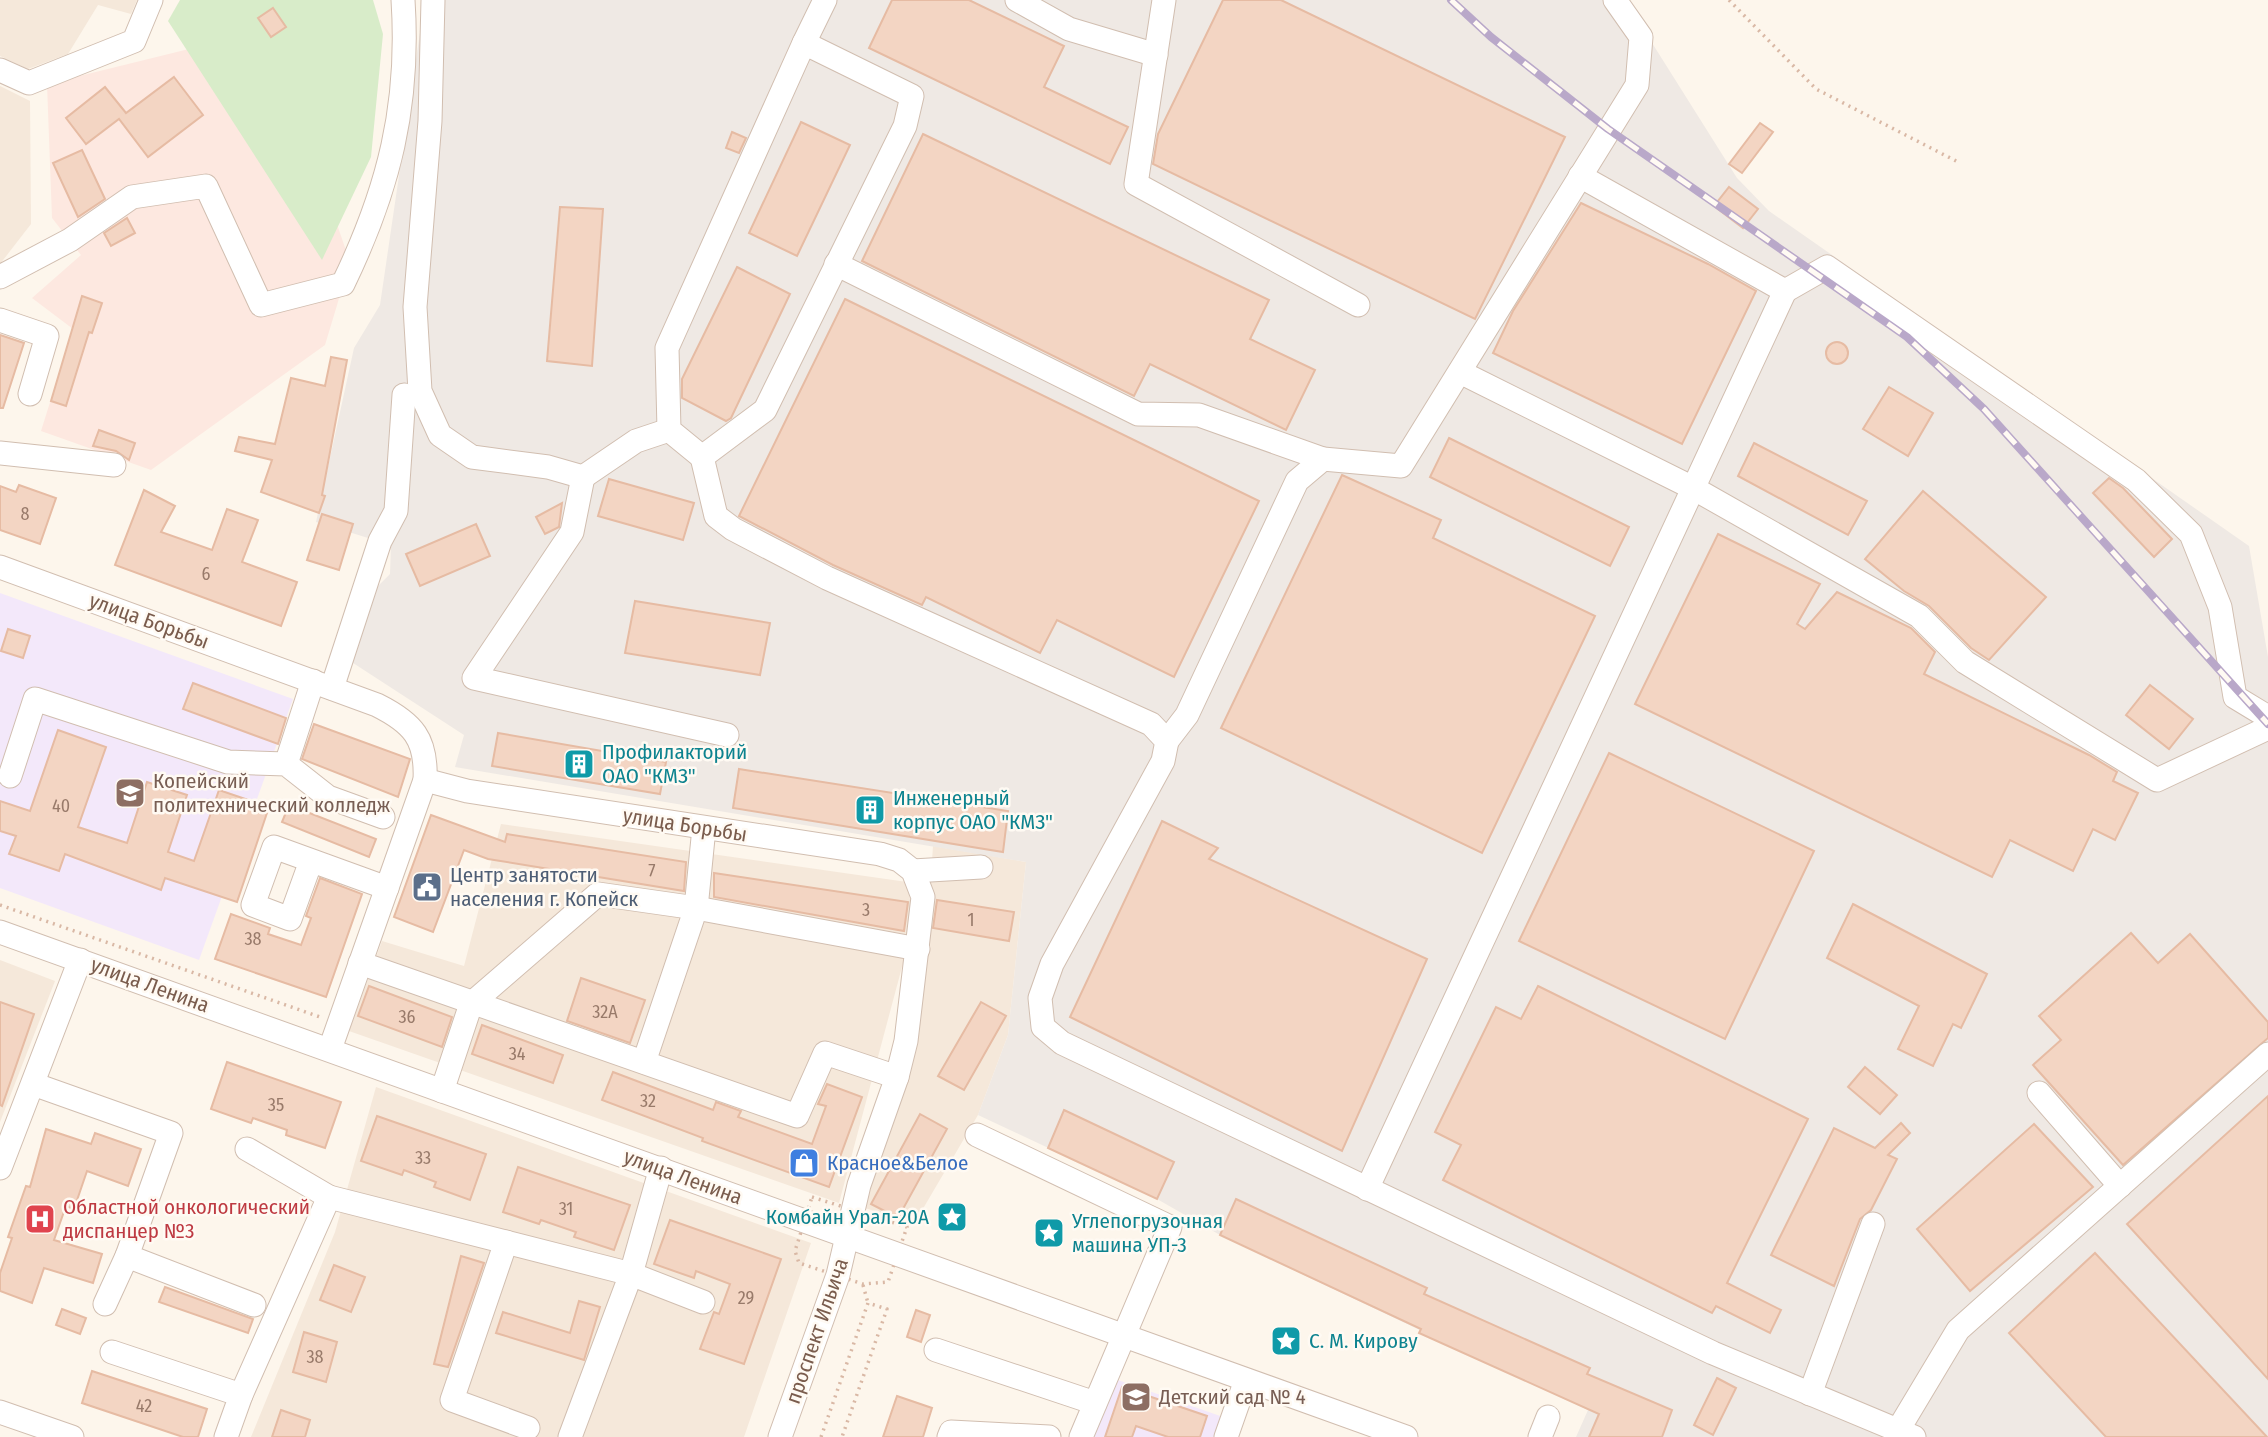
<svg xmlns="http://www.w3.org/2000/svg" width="2268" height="1437" font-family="'Fira Sans Condensed',sans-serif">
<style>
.residential{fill:#f5e8da}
.commercial{fill:#fde8e0}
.industrial{fill:#efe9e4}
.education{fill:#f3e8fa}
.green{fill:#d8ecc9}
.building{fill:#f3d5c3;stroke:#e6bba3;stroke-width:2}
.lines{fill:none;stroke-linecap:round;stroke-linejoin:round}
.minor-casing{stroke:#d1beb0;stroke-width:25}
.path{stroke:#d9b8a5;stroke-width:3.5;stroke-dasharray:2 5;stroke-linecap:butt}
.minor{stroke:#fff;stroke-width:23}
.rail-casing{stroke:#b9a8c9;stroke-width:8}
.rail{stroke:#fffaf3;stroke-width:5;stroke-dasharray:16;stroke-linecap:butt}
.labels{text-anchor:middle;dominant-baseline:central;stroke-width:5;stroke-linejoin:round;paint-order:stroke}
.number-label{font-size:18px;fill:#987a6a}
.street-label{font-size:21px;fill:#7a5c4d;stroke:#fffaf3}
.culture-label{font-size:21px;fill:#0d838f;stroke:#fffaf3;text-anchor:start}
.education-label{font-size:21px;fill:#785e54;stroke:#fffaf3;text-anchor:start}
.service-label{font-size:21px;fill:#4e5e75;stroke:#fffaf3;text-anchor:start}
.shop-label{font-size:21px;fill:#366cbe;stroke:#fffaf3;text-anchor:start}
.health-label{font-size:21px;fill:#be3a42;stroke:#fffaf3;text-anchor:start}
</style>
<rect width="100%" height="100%" fill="#fdf6ec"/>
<g class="residential">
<path d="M0,0H137L131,14L98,5L68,54L28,69L0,56Z"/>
<path d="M0,86L30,101L31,224L0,264Z"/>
<path d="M501,824L907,882L914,922L839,1203L349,1031L382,941L464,966Z"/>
<path d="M933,846L1026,862L1008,1035L978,1115L914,1224L862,1207L926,949Z"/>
<path d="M0,960L55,981L0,1122Z"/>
<path d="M376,1087L811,1243L744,1437H251L335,1232Z"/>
</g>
<path class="commercial" d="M197,47L310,146L350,262L325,345L151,470L41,431L73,329L32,298L81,255L52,218L47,84Z"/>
<path class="industrial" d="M421,0H1625L1737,178L1769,211L2249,546L2268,657V1437H1576L1588,1410L1220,1235L1157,1199L978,1115L1008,1035L1026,862L455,767L464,735L350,661L375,589L390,574L391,545L316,522L354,348L380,305L423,12Z"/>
<g class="education">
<path d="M0,593L293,699L199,960L0,888Z"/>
<path d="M1112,1378L1223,1417L1215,1437H1091Z"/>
</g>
<path class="green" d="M180,0H373L383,34L371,157L322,260L168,21Z"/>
<g class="building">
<path d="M892,0H969L1064,46L1044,87L1128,127L1110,164L869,48Z"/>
<path d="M1223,0H1281L1565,137L1475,319L1153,164L1158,134Z"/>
<path d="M273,8L286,27L271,37L258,18Z"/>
<path d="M174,77L203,115L148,157L119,119L86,144L66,118L105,87L126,113Z"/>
<path d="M801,122L850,145L797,256L749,233Z"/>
<path d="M1760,123L1773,132L1742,173L1729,164Z"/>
<path d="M732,132L746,138L739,153L726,148Z"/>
<path d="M923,134L1269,300L1250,339L1315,370L1286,430L1150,364L1134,396L862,261Z"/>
<path d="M82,150L105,199L78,217L53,163Z"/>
<path d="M1729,187L1758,209L1743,228L1714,206Z"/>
<path d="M1581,203L1708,264L1756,291L1682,444L1493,353L1513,311Z"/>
<path d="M560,207L603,209L592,366L547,361Z"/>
<path d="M127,218L135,233L111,246L104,233Z"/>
<path d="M737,267L790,294L731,418L726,421L682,398V379Z"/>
<path d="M82,296L102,303L92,333L89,332L66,406L51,401Z"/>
<path d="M845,299L1259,501L1174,677L1057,620L1040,653L926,597L922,605L833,565L739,516Z"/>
<path d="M0,335L24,343L3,408H0Z"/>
<circle cx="1837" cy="353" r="11"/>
<path d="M331,357L347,360L322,495L325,496L319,513L261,492L272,460L235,451L239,437L275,444L291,378L325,386Z"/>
<path d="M1889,387L1933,413L1908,456L1863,429Z"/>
<path d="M99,430L135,443L129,460L116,451L93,446Z"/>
<path d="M1449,438L1629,527L1610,566L1430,477Z"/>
<path d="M1754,443L1867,501L1848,535L1738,476Z"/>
<path d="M1342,475L1441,520L1433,538L1595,616L1482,853L1221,728Z"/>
<path d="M2109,478L2123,488L2172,539L2154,557L2093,493Z"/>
<path d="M609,479L694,503L683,540L598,516Z"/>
<path d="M19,485L56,498L40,544L0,530V486L16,492Z"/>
<path d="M144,490L175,506L161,532L212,550L227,509L258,520L242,562L297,582L281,626L115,565Z"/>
<path d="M1923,491L2046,597L1989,660L1971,648L1929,606L1904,591L1865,559Z"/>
<path d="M562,503L559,527L545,534L536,517Z"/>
<path d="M322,514L353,524L339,570L307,560Z"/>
<path d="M476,524L490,556L420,586L406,554Z"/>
<path d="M1718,534L1820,584L1797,624L1805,629L1837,592L1911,628L1935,652L1924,674L2089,755L2117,772L2113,781L2138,793L2115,840L2093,829L2073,871L2010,840L1992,877L1635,704Z"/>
<path d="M635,601L770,623L760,675L625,653Z"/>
<path d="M8,629L30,636L23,658L1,651Z"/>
<path d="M193,683L286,718L278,744L183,709Z"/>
<path d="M2150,685L2193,719L2169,749L2126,715Z"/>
<path d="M314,724L410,759L398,797L302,759Z"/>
<path d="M58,730L106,747L78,827L127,843L147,782L187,795L168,852L194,861L219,790L269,807L237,902L165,878L161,890L65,854L59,871L9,854L16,836L0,831V801L30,811Z"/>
<path d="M498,733L666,762L660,794L492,766Z"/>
<path d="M1609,753L1814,851L1725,1039L1519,941Z"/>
<path d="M739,769L1008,811L1003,852L733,808Z"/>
<path d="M289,805L376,839L369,857L282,822Z"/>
<path d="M431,815L505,842L507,834L686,862L684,891L488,859L464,850L433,932L394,917Z"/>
<path d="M1162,821L1218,848L1209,859L1427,959L1342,1151L1070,1017Z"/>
<path d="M714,873L908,902L904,931L714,897Z"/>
<path d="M320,878L362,894L326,997L215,959L231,914L270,928L268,934L301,945L311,918L306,916Z"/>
<path d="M937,900L1014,912L1009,941L933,928Z"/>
<path d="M1853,904L1987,974L1961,1028L1953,1024L1933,1066L1898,1049L1919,1006L1827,958Z"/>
<path d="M2131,933L2158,963L2190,934L2268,1022V1038L2123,1165L2033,1065L2061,1040L2039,1016Z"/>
<path d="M581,978L645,1000L630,1043L567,1021Z"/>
<path d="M369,986L452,1017L442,1047L358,1016Z"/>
<path d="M1538,986L1808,1119L1727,1283L1781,1310L1770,1333L1716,1306L1712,1313L1443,1180L1461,1145L1435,1132L1496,1007L1521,1019Z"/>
<path d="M0,1002L34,1014L2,1106L0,1105Z"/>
<path d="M981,1002L1006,1016L964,1090L938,1076Z"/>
<path d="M482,1025L563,1055L553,1083L472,1054Z"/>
<path d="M227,1062L341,1102L325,1148L286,1135L287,1130L253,1118L251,1123L211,1109Z"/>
<path d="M1865,1067L1897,1095L1880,1114L1848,1087Z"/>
<path d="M613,1072L713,1110L716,1102L741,1111L738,1117L812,1144L826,1106L818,1104L827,1084L862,1097L829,1187L702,1141L703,1138L602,1100Z"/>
<path d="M2268,1096V1379L2127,1224Z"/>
<path d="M1064,1110L1174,1162L1157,1199L1048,1148Z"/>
<path d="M920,1114L947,1129L898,1218L871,1204Z"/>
<path d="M377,1116L486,1154L470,1200L434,1187L436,1182L404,1170L402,1175L361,1161Z"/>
<path d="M1901,1123L1910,1133L1888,1155L1897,1159L1871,1210L1860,1219L1834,1286L1771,1255L1834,1128L1875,1148Z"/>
<path d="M2034,1124L2093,1187L1970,1291L1917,1229Z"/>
<path d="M46,1129L91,1144L95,1133L141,1149L128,1186L87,1171L74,1209L66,1206L54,1240L102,1254L93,1283L44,1268L32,1303L0,1291V1273L12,1238L8,1237L26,1186L30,1187Z"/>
<path d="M518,1167L630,1205L614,1250L574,1237L576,1232L541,1220L539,1224L503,1212Z"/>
<path d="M1236,1199L1427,1288L1424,1294L1590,1368L1587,1374L1672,1410L1662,1437H1589L1599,1414L1419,1333L1421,1329L1220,1235Z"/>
<path d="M670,1220L781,1259L744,1364L700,1349L714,1312L719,1314L730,1284L696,1271L694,1278L654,1264Z"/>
<path d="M2095,1253L2267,1437H2106L2009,1333Z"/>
<path d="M461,1256L484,1263L448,1367L434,1364Z"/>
<path d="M334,1265L365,1277L351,1312L320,1300Z"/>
<path d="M165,1287L253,1319L248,1333L159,1302Z"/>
<path d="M579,1301L600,1307L584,1360L496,1333L503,1312L570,1333Z"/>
<path d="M62,1309L86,1318L80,1334L56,1325Z"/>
<path d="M916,1310L930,1315L921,1342L907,1337Z"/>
<path d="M304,1332L337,1342L326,1382L293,1372Z"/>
<path d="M92,1371L207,1409L198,1437H183L82,1403Z"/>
<path d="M1717,1378L1736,1388L1713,1435L1694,1425Z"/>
<path d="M1122,1387L1207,1416L1200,1437H1168L1136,1426L1132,1437H1105Z"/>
<path d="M897,1396L932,1408L923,1437H883Z"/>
<path d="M281,1410L310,1420L305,1437H272Z"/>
</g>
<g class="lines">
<g class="minor-casing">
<g id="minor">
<path d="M433,0L430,121L415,307L420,391L440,435L472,457L548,467L583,477L636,441L669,430"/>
<path d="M1017,0L1069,29L1156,55"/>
<path d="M1164,0L1136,184L1358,305"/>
<path d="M804,43L912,96L905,126L765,410L702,457L669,430L667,348Z"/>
<path d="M804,43L825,0"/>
<path d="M0,70L29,83L134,41L151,0"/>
<path d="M1580,176L1785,291L1827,267L2136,480L2191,534L2220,607L2235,697L2268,717"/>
<path d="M836,264L1138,414L1199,415L1323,459"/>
<path d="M0,277L70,240L132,197L206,186L261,305L343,284C389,189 410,105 403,0"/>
<path d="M0,320L47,336L30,394"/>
<path d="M1460,372L1693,488L1919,616L1965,662L2157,780L2268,728"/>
<path d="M0,453L114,465"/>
<path d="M702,457L716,516L733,529L827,578L1151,724L1167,741L1163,761L1052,964L1040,998L1043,1027L1062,1043L1713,1353L1914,1437"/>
<path d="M583,477L572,532L474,678L727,735"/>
<path d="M0,567L377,705C413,723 427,739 425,780L330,1049"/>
<path d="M332,688L380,541L396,511L404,395"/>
<path d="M1167,741L1187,715L1297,481L1323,459L1401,466L1637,85L1641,37L1615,0"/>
<path d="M286,764L313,681"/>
<path d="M10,776L35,699L228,762L286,764L328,797L383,817"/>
<path d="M425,780L467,791L880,854L899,860L913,871L923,897L906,1041L897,1077L859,1185L838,1275L780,1437"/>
<path d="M311,861L290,919L253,905L274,847L387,888"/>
<path d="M913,871L981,867"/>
<path d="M0,932L1406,1437"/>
<path d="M360,963L797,1116L825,1053L897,1077"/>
<path d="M644,1062L696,908L704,828"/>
<path d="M33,1084L171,1133L127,1256L254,1305"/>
<path d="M442,1091L471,1004L598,894L696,908L918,949"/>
<path d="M2039,1093L2120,1186"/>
<path d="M977,1135L1170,1227L1081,1437"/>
<path d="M247,1149L329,1197"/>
<path d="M0,1168L80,960"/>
<path d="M661,1168L631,1274L703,1302"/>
<path d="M1367,1189L1785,291"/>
<path d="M506,1242L452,1400L528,1428"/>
<path d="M105,1304L127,1256"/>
<path d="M936,1350L1095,1403"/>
<path d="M112,1352L241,1395L226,1437"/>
<path d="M1810,1394L1873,1224"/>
<path d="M241,1395L329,1197L631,1274L570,1437"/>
<path d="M0,1412L72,1437"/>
<path d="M1898,1430L1958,1330L2268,1054"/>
<path d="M949,1437L951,1432L1049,1437"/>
<path d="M1226,1437L1246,1380"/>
<path d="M1540,1437L1548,1417"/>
</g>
</g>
<g class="path">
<path d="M1729,0L1816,89L1960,163"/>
<path d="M0,905L320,1017"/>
<path d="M812,1197L907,1227L888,1282L863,1284L799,1263L795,1251Z"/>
<path d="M863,1285L868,1303"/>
<path d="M821,1437L868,1303L887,1309L842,1437"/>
</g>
<use href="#minor" class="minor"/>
<g class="rail-casing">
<path id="rail" d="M1451,0L1491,37L1608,129L1907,337L1984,409L2268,724"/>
</g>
<use href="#rail" class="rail"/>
</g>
<defs>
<g id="building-square" transform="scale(1.575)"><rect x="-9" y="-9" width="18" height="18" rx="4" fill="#0f9aa8" stroke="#fffaf3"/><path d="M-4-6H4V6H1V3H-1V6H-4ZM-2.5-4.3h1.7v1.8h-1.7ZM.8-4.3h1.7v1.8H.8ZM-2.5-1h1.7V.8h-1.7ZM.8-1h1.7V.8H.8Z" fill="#fff"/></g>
<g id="university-square" transform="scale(1.575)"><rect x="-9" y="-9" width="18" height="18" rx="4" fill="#8d6e63" stroke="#fffaf3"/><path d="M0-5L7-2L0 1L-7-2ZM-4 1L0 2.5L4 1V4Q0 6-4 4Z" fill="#fff"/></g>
<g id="civic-square" transform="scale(1.575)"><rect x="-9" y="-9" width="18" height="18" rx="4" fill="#5c6f8a" stroke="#fffaf3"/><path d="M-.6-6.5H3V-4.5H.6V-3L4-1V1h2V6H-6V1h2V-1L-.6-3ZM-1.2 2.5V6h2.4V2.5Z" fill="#fff"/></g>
<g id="shop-square" transform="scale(1.575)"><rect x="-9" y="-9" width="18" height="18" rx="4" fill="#3f7fe0" stroke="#fffaf3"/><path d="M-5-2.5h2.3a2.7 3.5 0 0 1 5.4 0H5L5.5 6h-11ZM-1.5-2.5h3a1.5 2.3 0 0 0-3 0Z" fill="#fff"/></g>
<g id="sight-square" transform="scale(1.575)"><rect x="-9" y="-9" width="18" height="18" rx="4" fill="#0f9aa8" stroke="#fffaf3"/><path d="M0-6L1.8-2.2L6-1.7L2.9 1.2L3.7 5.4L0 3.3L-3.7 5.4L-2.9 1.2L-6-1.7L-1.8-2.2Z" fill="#fff"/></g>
<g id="hospital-square" transform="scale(1.575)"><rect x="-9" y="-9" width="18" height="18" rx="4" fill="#e0444e" stroke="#fffaf3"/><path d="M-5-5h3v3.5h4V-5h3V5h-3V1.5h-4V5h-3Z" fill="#fff"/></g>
<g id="school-square" transform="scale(1.575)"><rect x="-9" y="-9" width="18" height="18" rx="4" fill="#8d6e63" stroke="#fffaf3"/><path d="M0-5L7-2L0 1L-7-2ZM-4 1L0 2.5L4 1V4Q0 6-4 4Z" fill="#fff"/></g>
</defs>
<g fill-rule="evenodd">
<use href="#building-square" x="579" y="764"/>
<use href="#university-square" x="130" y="793"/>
<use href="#building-square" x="870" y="810"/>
<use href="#civic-square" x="427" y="887"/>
<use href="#shop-square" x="804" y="1163"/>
<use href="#sight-square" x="952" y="1217"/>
<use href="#hospital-square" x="40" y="1219"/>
<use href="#sight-square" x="1049" y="1233"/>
<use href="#sight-square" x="1286" y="1341"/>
<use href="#school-square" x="1136" y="1397"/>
</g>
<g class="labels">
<g class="number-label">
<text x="25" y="514">8</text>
<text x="206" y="574">6</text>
<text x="61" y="806">40</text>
<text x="652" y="871">7</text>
<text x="866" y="910">3</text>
<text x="971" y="920">1</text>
<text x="253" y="939">38</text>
<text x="605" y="1012">32А</text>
<text x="407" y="1017">36</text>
<text x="517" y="1054">34</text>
<text x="648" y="1101">32</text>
<text x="276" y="1105">35</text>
<text x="423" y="1158">33</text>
<text x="566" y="1209">31</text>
<text x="746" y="1298">29</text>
<text x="315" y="1357">38</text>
<text x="144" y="1406">42</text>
</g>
<g class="street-label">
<text transform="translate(149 621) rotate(20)">улица Борьбы</text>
<text transform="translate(685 825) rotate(9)">улица Борьбы</text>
<text transform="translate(150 985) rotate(20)">улица Ленина</text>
<text transform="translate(683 1177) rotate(20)">улица Ленина</text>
<text transform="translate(817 1331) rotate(-71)">проспект Ильича</text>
</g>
<g class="culture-label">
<text x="602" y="752">Профилакторий<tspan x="602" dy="24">ОАО "КМЗ"</tspan></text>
<text x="893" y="798">Инженерный<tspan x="893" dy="24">корпус ОАО "КМЗ"</tspan></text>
<text x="929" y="1217" text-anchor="end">Комбайн Урал-20А</text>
<text x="1072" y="1221">Углепогрузочная<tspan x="1072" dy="24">машина УП-3</tspan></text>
<text x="1309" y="1341">С. М. Кирову</text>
</g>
<g class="education-label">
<text x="153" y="781">Копейский<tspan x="153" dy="24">политехнический колледж</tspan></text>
<text x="1159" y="1397">Детский сад № 4</text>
</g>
<g class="service-label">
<text x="450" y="875">Центр занятости<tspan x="450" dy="24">населения г. Копейск</tspan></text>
</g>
<g class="shop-label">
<text x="827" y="1163">Красное&amp;Белое</text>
</g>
<g class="health-label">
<text x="63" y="1207">Областной онкологический<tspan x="63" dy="24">диспанцер №3</tspan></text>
</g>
</g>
</svg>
